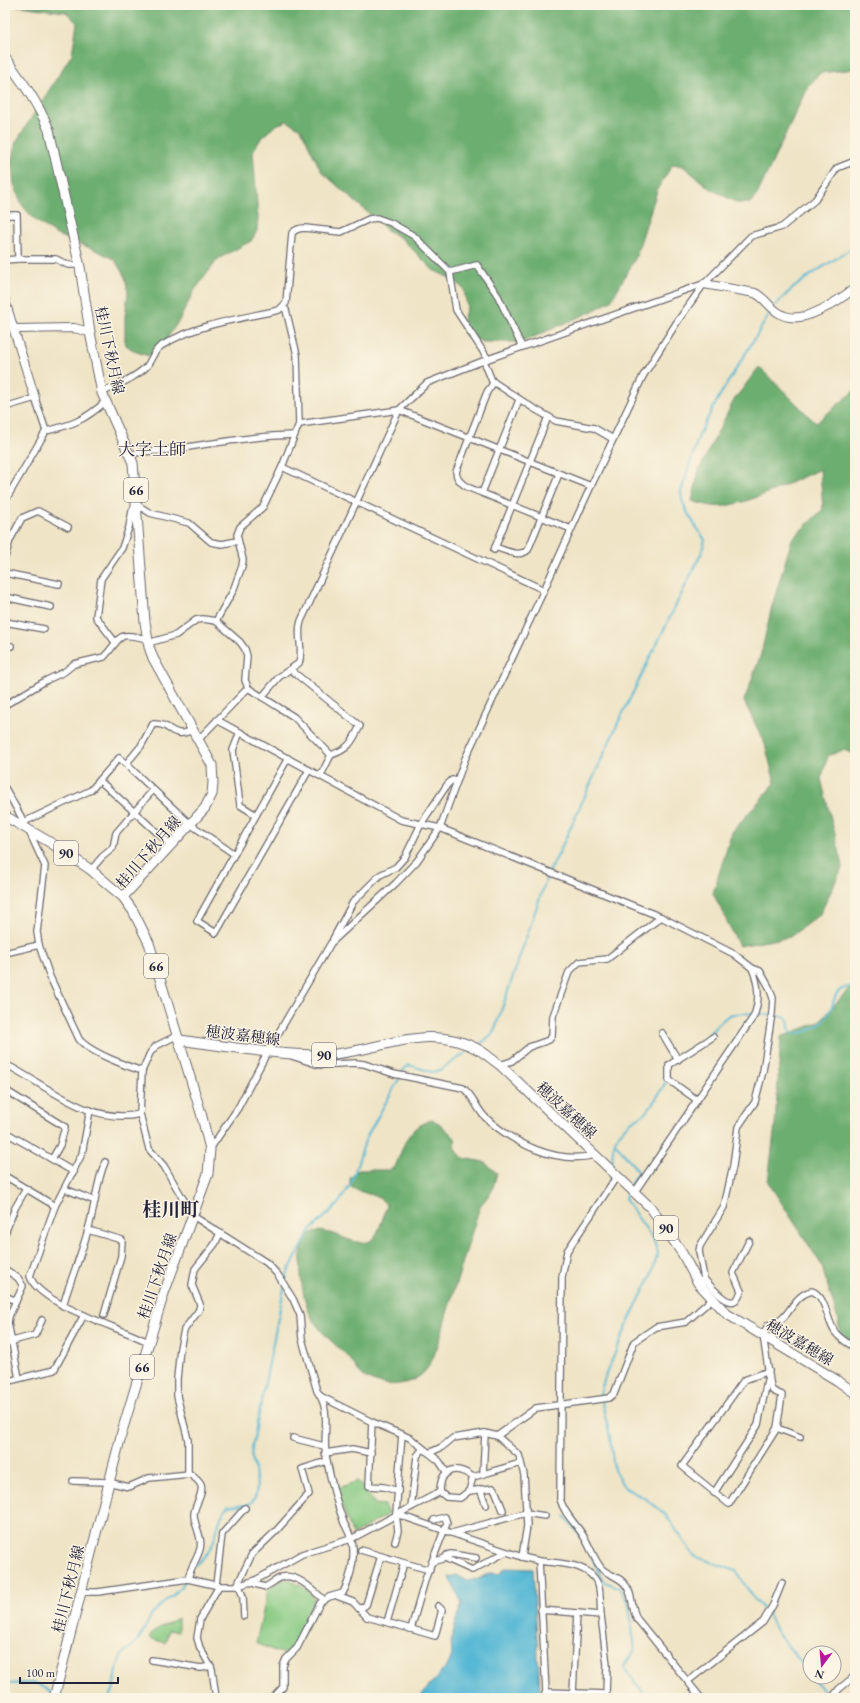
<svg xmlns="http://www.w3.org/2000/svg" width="860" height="1703" font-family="'EB Garamond','Noto Serif JP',serif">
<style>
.green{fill:#86c982;stroke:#54765e}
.forest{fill:#6cad70;stroke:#476856}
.water{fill:#56b8d4;stroke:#3c6d88}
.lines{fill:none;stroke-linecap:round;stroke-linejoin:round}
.stream{stroke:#56b8d4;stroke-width:2}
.street-casing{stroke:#6a666c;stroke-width:8}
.secondary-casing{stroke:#6a666c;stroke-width:10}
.primary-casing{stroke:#6a666c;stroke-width:11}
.street{stroke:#fff;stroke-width:5.5}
.secondary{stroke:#fff;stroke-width:8}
.primary{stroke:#fff;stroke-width:9}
.labels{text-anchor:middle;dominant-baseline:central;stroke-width:3;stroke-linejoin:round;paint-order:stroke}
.shield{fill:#fcf5e5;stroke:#63616e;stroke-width:1}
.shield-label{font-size:14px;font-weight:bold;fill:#22223b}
.street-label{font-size:15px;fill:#22223b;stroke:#fcf5e5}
.quarter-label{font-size:17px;fill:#22223b;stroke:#fcf5e5}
.district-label{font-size:19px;font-weight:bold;fill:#22223b;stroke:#fcf5e5}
</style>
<rect width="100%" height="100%" fill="#fcf5e5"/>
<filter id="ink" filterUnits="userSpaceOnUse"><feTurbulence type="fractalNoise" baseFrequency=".025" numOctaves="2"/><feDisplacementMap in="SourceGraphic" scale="8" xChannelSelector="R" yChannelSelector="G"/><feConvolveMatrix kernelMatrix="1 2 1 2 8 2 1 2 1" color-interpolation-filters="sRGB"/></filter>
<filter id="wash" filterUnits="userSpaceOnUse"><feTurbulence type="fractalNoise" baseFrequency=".012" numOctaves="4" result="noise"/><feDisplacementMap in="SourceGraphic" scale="16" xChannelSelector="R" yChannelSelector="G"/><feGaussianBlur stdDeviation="0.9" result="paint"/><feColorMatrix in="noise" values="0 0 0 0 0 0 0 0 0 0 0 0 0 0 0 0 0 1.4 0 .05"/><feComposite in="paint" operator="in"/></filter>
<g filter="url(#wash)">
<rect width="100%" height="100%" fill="#efe4c6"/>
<g class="green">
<path d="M358,1481L375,1504L384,1505L388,1514L353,1535L336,1489Z"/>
<path d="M284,1579C298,1582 309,1588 315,1601C311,1619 302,1643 286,1654L277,1652L256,1643L268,1589Z"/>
<path d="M178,1618V1632L169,1630L165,1643L149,1638L152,1632Z"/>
</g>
<g class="forest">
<path d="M11,5H855V69L820,73L807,88L757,195L750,203H737L709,188L683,166L673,164L658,188L635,259L611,301L591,312L522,342H483L466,336L461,326L467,307L464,290L456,281L433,270L401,238L387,230L321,171L301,129L287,121L276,125L262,137L253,151L258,218L257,231L251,241L218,259L194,291L180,319L160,349L148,356L134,351L125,344V317L128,292L125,277L115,260L98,251L57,235L34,219L22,205L14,184L11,160L16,142L72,54L77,23L66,12Z"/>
<path d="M759,367L816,423L855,390V779L852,753L843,750L828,756L821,779L843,866L820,914L790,937L739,946L713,893L732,832L775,783L765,744L744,701L761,654L772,606L792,539L823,509L820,469C791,482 757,501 725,506C715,508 702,504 692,501L699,470L734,400Z"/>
<path d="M855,982V1352L841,1337L837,1317L821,1264L768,1182L775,1125L781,1037L819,1022Z"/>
<path d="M432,1120L439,1123L455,1138L456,1150L463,1158L484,1162L497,1173L492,1191L480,1206C469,1242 458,1277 447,1313C443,1329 437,1353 428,1367C415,1388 381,1389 363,1376C358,1372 354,1364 350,1359C337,1345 318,1332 310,1314C302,1298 296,1257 305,1240C318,1216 352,1250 370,1241C379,1236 383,1216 387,1206C380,1193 361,1195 350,1186V1178L358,1170H389L395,1167C404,1146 407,1126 432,1120Z"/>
</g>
<path class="water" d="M506,1568L533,1569L540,1691L538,1698H419L449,1663L452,1655L451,1639L462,1603L449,1577L457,1575L465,1580C470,1579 475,1579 479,1578C487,1575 490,1571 499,1574Z"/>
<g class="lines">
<g class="stream">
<path d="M775,306C795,282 829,264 855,246"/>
<path d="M705,1039C712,1031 720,1020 730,1015C737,1012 784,1013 788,1020C790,1022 788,1026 789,1029C790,1031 791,1032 792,1033C805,1035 823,1025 829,1013C833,1007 833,998 838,992C842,987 849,987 855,986"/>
<path d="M477,1046L491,1036L496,1026L548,874L559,853L618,723L701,554L705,540C697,527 681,508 681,492L699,435L719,397L772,310"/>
<path d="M682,1054L691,1048"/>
<path d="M615,1143L638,1171L630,1185"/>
<path d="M612,1168C612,1146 613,1136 631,1122C635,1119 640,1117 644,1114C654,1104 661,1091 668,1078"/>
<path d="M608,1185L611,1174"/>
<path d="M628,1189L625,1199L653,1239L658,1253L651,1276L632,1314L606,1374L600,1394L610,1437L614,1470L625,1488L646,1499L666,1515L694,1556L736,1571L755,1600L767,1612L777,1633L810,1673"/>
<path d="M285,1283L288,1272L310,1231L338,1204L351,1184L366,1138L405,1068L409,1065L432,1072L440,1070L472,1049"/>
<path d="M565,1516L584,1541"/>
<path d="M592,1558L605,1582L618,1587L628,1601L635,1649C632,1658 626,1659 624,1667L647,1698"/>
<path d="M195,1565C201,1560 206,1556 210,1549C219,1534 216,1520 228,1506C234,1505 242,1506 247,1505C265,1498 253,1465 251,1453L284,1288"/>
<path d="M813,1677L829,1698"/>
<path d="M5,1684L36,1683L52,1693"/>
<path d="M109,1698C118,1687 114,1669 121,1657C124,1651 131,1648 136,1642C143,1635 146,1624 151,1616C161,1602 177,1596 185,1581"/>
<path d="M845,1698L855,1687"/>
</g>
</g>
</g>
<g filter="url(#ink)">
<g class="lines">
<g class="street-casing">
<g id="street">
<path d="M5,215H17L18,259L5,260"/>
<path d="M18,259H56L68,265H79"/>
<path d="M450,272L477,265L498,296L522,347"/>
<path d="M484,361L492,381L533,408L556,421L594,428L613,439"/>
<path d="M102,393C116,385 136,378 147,366C152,359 154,350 161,346C196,324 239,319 279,310L286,303L292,233C296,229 299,228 305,228L341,232L369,219L377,218L391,223L414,236L450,272L456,310L488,359"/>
<path d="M519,400L482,493L571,529"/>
<path d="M5,407L35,398L46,431"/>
<path d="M299,424L399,410L591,486"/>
<path d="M130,455C141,450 155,452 167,450C210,444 251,436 294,435"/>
<path d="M282,467L544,590"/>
<path d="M482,493C472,489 457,485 456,472L487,392L494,382"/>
<path d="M5,501L46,431C72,425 85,420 105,402"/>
<path d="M495,547C505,550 519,558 528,550L559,474"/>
<path d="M494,550L548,417"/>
<path d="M5,557L10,540L22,518L38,511L68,527"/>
<path d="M5,573L59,584"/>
<path d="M5,597L51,607"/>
<path d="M216,621L233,591L242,566L243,560L237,535L240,527L263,507L282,467L299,424L297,355L286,310L283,307"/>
<path d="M5,622L44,629"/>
<path d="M115,642L96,617L101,579L122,548L129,527L132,511L136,504L150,513L189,523L211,542L222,544L237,541"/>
<path d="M148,643L176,635L196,620L203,619L216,621L240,642L245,649L247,656L245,680L248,688L294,717L331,755L321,775"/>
<path d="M5,645L11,646"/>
<path d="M291,670L360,726C352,742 349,749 331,755"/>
<path d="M262,697L279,677L299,663C304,649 296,635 301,621L399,410L427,383L488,359L703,284"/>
<path d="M5,705L47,680L64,672L74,664L104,657C123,637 115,631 147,639"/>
<path d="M217,720L401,820L440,828L661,917L734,954L752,968L760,971L769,987L773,998L772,1013L763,1071L755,1102L738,1127L733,1166L724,1207L700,1246L699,1251L704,1279L698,1283"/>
<path d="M240,732L233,750L240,805L256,815"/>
<path d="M199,739L248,688"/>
<path d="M288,758L197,921L216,933L309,770"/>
<path d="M126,764L190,824L234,854"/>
<path d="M100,781L171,845"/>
<path d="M5,788L28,829L45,866L37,932L39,945L50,977L79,1039C89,1052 126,1066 142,1071"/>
<path d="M24,822L91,790L119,758L126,764L141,746L153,724C173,723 170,740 193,730"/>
<path d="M91,870L102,857L113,848L116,833L153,790"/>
<path d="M333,939L353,902L380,875L396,867L405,857L421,824L447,785L452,780L457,781"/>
<path d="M5,953L39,945"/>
<path d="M662,1033L678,1060"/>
<path d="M178,1035L156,1046L150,1053L142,1071L140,1114L149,1149L164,1166L193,1216L267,1263L278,1275L293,1299L300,1315L302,1339L317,1391C333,1412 321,1437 327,1461C331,1482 337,1504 344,1523C348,1531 353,1539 353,1549C354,1563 350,1580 343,1593L329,1597L320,1603L297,1648L286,1659L283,1666V1687L273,1698"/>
<path d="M292,1056L319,1065L355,1063L364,1064L394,1074L463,1088C473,1095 476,1108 485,1117C513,1143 556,1165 595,1155"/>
<path d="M5,1064C47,1085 90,1126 140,1114"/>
<path d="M500,1065L512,1061L529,1047L549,1040L552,1036L553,1016L569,972L579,962L607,959L661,917"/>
<path d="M5,1090L65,1127L60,1145L52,1159"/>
<path d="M697,1100L669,1080V1065L713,1037"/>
<path d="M90,1110L82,1154L55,1206L30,1276C38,1305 123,1328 150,1343"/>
<path d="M5,1132L74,1172"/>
<path d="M210,1149L238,1108L268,1051L331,943L396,883L417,861L440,828L465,759L544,590L591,486L643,376L677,322L704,284L751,236L782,227L815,200L837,168L855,161"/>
<path d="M5,1176L55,1206"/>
<path d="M617,1176L567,1251L562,1277L560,1499C565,1516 576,1523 584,1537C591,1548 594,1560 602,1569C610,1576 622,1577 627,1587C633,1596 631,1608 637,1619L701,1698"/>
<path d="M65,1189L95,1201"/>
<path d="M634,1193L754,1016C760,999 759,985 752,968"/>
<path d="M88,1230L122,1240L121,1256L104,1315"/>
<path d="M5,1233L15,1208L26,1189"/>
<path d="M5,1269L18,1278L23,1286L9,1316L8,1323L19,1378"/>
<path d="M704,1279C712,1287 734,1317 741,1291L733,1273L749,1241"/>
<path d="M5,1296L16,1301"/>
<path d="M63,1306C70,1280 81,1256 88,1230C95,1208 96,1183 105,1162"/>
<path d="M5,1343L35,1335L42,1320"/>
<path d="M5,1382L54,1370L84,1315"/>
<path d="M322,1397L372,1422L410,1438L429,1453L442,1447L453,1438L485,1433L497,1436L519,1455L524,1475L527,1526L522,1557"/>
<path d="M372,1422L369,1486L384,1487L398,1491"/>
<path d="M777,1428L800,1437"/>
<path d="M497,1436L536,1408L609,1398L614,1394L634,1342L656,1327L686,1322L712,1299"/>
<path d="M293,1438L324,1446"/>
<path d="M325,1453L352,1449L371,1453"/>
<path d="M429,1453L439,1461L447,1473"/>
<path d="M188,1474V1440L177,1396V1379L180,1348L184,1330L199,1310L200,1304L192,1285L195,1269L215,1244L220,1233"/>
<path d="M483,1474L485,1433"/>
<path d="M73,1481L108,1482L129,1487L149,1478L190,1474C194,1477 199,1481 201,1485C204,1496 193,1505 194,1516C195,1527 203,1538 200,1549C197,1560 190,1568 188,1579"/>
<path d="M480,1489L486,1505"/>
<path d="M469,1491L493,1488L495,1490L503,1510"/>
<path d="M440,1492C440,1469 455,1464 473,1477"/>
<path d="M714,1493L758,1425L769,1371L744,1380L682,1466L729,1504L777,1428L782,1395L773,1391L771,1388L763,1335L768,1325C792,1321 790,1296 812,1291C826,1296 827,1321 835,1332C839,1338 849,1344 855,1348"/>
<path d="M411,1507L417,1456L422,1450"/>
<path d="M396,1514L522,1557L539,1561L546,1692L543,1698"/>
<path d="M452,1533L526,1513L545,1516"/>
<path d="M395,1542L398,1531L396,1514L402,1434"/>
<path d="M361,1550L404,1563"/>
<path d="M445,1558L447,1555L451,1554L476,1558"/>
<path d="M539,1561C559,1564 588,1562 598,1584C601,1592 600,1606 601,1615"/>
<path d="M432,1562L445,1558L472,1570L506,1552"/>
<path d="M249,1582L265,1587C271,1584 277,1579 282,1577C297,1573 314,1591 323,1599"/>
<path d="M216,1585L222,1534L245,1508"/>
<path d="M239,1585L243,1597L244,1616"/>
<path d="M237,1586L252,1554L276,1531L309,1494L302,1469L327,1461"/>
<path d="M82,1592H98L188,1579L219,1586H237L254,1581L302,1554L351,1539L440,1492L446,1497L460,1498L469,1491L473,1477L521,1463"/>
<path d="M337,1596L353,1602L367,1617L411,1629L426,1577L447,1523L445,1517L434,1520"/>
<path d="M360,1609L366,1605L381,1556"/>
<path d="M541,1610L601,1615L607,1665L606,1694L546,1692"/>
<path d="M387,1622L404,1563L430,1570"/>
<path d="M411,1629L435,1636L442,1610L438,1606"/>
<path d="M152,1660L201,1668L211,1666"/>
<path d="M688,1681L763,1622L773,1605L782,1583"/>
<path d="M573,1693L577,1613"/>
<path d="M216,1698L212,1669L200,1648L197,1638L200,1619L219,1586"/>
<path d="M832,1698L839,1689L855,1676"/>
</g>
</g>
<g class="secondary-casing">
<g id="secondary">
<path d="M704,284L755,293C765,298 769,307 779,313C800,328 838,301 855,288"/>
<path d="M5,301L35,398"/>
<path d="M15,329L74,328L90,332"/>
</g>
</g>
<g class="primary-casing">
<g id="primary">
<path d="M5,58C22,81 38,103 49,130L80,267L90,332L102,393L133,463L145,622L149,647L153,658L212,765L213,783L212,794L205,808L123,897"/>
<path d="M5,816L51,843L91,870L123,897L133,911L149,943L201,1113L210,1149L208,1174L164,1293L123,1428L54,1698"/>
<path d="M179,1040C226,1046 274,1055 321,1055C377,1054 426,1019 481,1051C487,1055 494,1061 500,1065L651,1208L682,1253L698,1283L727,1314L838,1381L855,1393"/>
</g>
</g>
<use href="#street" class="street"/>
<use href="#secondary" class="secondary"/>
<use href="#primary" class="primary"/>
</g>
</g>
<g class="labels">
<g class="shield">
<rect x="124" y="478" width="24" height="24" rx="3"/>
<rect x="54" y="841" width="24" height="24" rx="3"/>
<rect x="144" y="954" width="24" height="24" rx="3"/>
<rect x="312" y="1043" width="24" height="24" rx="3"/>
<rect x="654" y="1216" width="24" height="24" rx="3"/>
<rect x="130" y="1355" width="24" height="24" rx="3"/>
</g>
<g class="shield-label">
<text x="136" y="490">66</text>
<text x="66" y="853">90</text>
<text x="156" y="966">66</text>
<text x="324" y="1055">90</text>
<text x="666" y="1228">90</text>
<text x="142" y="1367">66</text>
</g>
<g class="street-label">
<text transform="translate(110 350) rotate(78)">桂川下秋月線</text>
<text transform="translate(148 852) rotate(-49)">桂川下秋月線</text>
<text transform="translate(243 1035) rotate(7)">穂波嘉穂線</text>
<text transform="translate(567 1110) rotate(43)">穂波嘉穂線</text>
<text transform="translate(157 1276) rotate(-71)">桂川下秋月線</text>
<text transform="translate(800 1342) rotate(31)">穂波嘉穂線</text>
<text transform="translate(68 1589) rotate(-76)">桂川下秋月線</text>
</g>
<g class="quarter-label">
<text x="152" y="449">大字土師</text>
</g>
<g class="district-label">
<text x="171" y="1209">桂川町</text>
</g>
</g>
<rect width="860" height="1703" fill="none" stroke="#fcf5e5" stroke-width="20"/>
<g transform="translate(822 1665) rotate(196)"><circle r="19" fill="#fcf5e5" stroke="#a5a1a1"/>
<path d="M0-3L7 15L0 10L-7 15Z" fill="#b5179e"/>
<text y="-6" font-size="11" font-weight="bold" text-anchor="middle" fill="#22223b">N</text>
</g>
<path d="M20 1677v6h98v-6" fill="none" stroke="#22223b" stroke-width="2"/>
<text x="26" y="1677" font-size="12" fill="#22223b" stroke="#fcf5e5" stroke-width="3" paint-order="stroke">100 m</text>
</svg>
